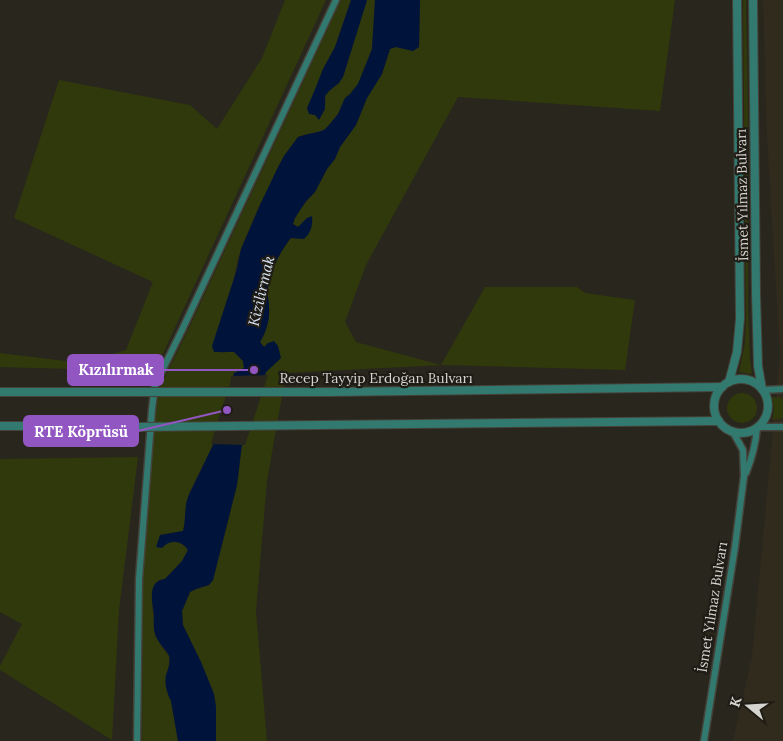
<svg xmlns="http://www.w3.org/2000/svg" width="783" height="741" font-family="Lora,serif">
<style>
.built{fill:#312b1d}
.green{fill:#30390b}
.water{fill:#00143b}
.pier{fill:#29261e}
.lines{fill:none;stroke-linecap:round;stroke-linejoin:round}
.minor-casing{stroke:#45423a;stroke-width:9}
.tertiary-casing{stroke:#45423a;stroke-width:10}
.minor{stroke:#32796f;stroke-width:6}
.tertiary{stroke:#32796f;stroke-width:8}
.tertiary-bridge-casing{stroke:#45423a;stroke-width:10;stroke-linecap:butt}
.tertiary-bridge{stroke:#32796f;stroke-width:8}
.labels{text-anchor:middle;dominant-baseline:central;stroke-width:4.5;stroke-linejoin:round;paint-order:stroke}
.street-label{font-size:14px;fill:#d6d4cf;stroke:#1f1c15}
.water-label{font-size:15px;font-style:italic;fill:#d7e2f3;stroke:#1f1c15}
.leader{fill:none;stroke:#9256c3;stroke-width:2}
.callout-dot{fill:#9256c3;stroke:#1f1c15;stroke-width:2}
.callout{fill:#9256c3;stroke:#9256c3;stroke-width:2}
.callout-label{font-size:15px;text-anchor:middle;font-weight:bold;fill:#fff}
</style>
<rect width="100%" height="100%" fill="#29261e"/>
<path class="built" d="M763,0H783V741H733L752,656L780,355L767,136Z"/>
<g class="green">
<path d="M285,0H326L161,358L143,371L0,367V353L82,363L126,350L153,282L14,218L59,80L190,105L217,129L262,58Z"/>
<path d="M341,0H351L335,47L323,69L313,95L315,115L319,119L326,102L325,96L343,77L367,0H375L372,49L358,84L350,94L345,98L338,114L329,125L324,130L318,132L298,137L284,156L258,208L241,249L237,262L221,353L234,351L243,361L244,368L233,379L213,445L190,491L186,503L185,525L183,531L160,535L166,543C176,541 182,542 188,550L182,561L165,579L159,580L155,584L152,596V602L155,634L161,646L169,656L168,695L171,701L178,741H142L143,579L156,410L160,387L188,330Z"/>
<path d="M420,0H675L660,111L458,97L366,265L345,322L356,342L441,365L485,287H577L585,293L635,300L625,370L442,365L286,373L267,481L256,611L267,741H216V707L214,694L201,662L183,626L182,611L190,592L196,589L209,585L213,580L237,485L242,444L266,372L281,358L264,347L260,342C266,333 270,319 269,308C269,301 267,295 268,288C269,272 281,250 291,238L304,239L307,218L298,227L293,224L295,218L302,207L315,192L327,169L335,159L340,147L356,125L367,98L382,74L390,49L396,47L413,51L419,47Z"/>
<path d="M743,0H746L748,110V307L750,358L752,374L739,372L745,343L746,319Z"/>
<circle cx="742" cy="408" r="15"/>
<path d="M772,397L783,398V418L772,420L774,410Z"/>
<path d="M138,457L119,610L112,740L0,670V666L22,624L0,612V459Z"/>
</g>
<g class="water">
<path d="M351,0H367L343,77L339,83L329,91L325,96V109L319,120L315,115L309,114L307,108L316,87L323,69L335,47Z"/>
<path d="M375,0H420L419,47L413,51L396,47L390,49L382,74L367,98L356,125L340,147L335,159L327,169L315,192L306,201L295,218L293,224L298,227L307,218L312,216C313,225 311,233 304,239L291,238C281,250 269,272 268,288C267,295 269,301 269,308C270,319 266,333 260,342L264,347L268,343L274,341L278,346L281,358L266,372L242,444L237,485L213,580L209,585L196,589L190,592L182,611L183,625L201,662L214,694L216,707V741H178L171,701C167,693 164,684 166,675C168,669 171,662 169,656C167,650 157,642 155,634C153,627 154,620 154,614C152,601 147,581 165,579L182,561L188,550C181,540 170,539 162,548L156,547L160,535L183,531C186,520 184,509 188,497L213,445L234,373L244,368L243,361L234,352H214L212,346L237,269L241,249L261,203L278,167L284,156L298,137L304,135L318,132L324,130L329,125L338,114L345,98L350,94L358,84L372,49Z"/>
</g>
<path class="pier" d="M268,375L245,445L211,444L220,413L230,385L231,376Z"/>
<g class="lines">
<g class="minor-casing">
<g id="minor">
<path d="M763,390L783,389"/>
<path d="M758,427H783"/>
<path d="M746,473C752,458 756,443 757,427"/>
<path d="M137,741L139,579L152,409L155,385L160,375L183,328L336,0"/>
<path d="M704,741L735,547L744,476L743,450L733,432"/>
</g>
</g>
<g class="tertiary-casing">
<g id="tertiary">
<path d="M753,0L756,294L758,366L762,389"/>
<circle cx="741" cy="406" r="27"/>
<path d="M729,382L737,352L740,319L737,0"/>
<path d="M0,392H135"/>
<path d="M330,392L722,387"/>
<path d="M320,425L719,421"/>
<path d="M0,426H28L135,427"/>
</g>
</g>
<use href="#minor" class="minor"/>
<use href="#tertiary" class="tertiary"/>
<g class="tertiary-bridge-casing">
<g id="tertiary-bridge">
<path d="M135,392H330"/>
<path d="M135,427L320,425"/>
</g>
</g>
<use href="#tertiary-bridge" class="tertiary-bridge"/>
</g>
<g class="labels">
<g class="street-label">
<text transform="translate(742 195) rotate(-91)">İsmet Yılmaz Bulvarı</text>
<text x="376" y="378">Recep Tayyip Erdoğan Bulvarı</text>
<text transform="translate(712 607) rotate(-81)">İsmet Yılmaz Bulvarı</text>
</g>
<g class="water-label">
<text transform="translate(261 291) rotate(-77)">Kizilirmak</text>
</g>
</g>
<path class="leader" d="M254 370L163 370M227 410L138 431"/>
<g class="callout-dot">
<circle cx="254" cy="370" r="5"/>
<circle cx="227" cy="410" r="5"/>
</g>
<g class="callout">
<rect x="68" y="355" width="95" height="30" rx="5"/>
<rect x="24" y="416" width="114" height="30" rx="5"/>
</g>
<g class="callout-label">
<text x="116" y="375">Kızılırmak</text>
<text x="81" y="437">RTE Köprüsü</text>
</g>
<g transform="translate(748 706) rotate(288)" stroke="#1f1c15" stroke-width="4" paint-order="stroke">
<path d="M0-4L9 19L0 12L-9 19Z" fill="#d6d4cf"/>
<text y="-8" font-size="14" font-weight="bold" text-anchor="middle" fill="#d6d4cf">K</text>
</g>
</svg>
